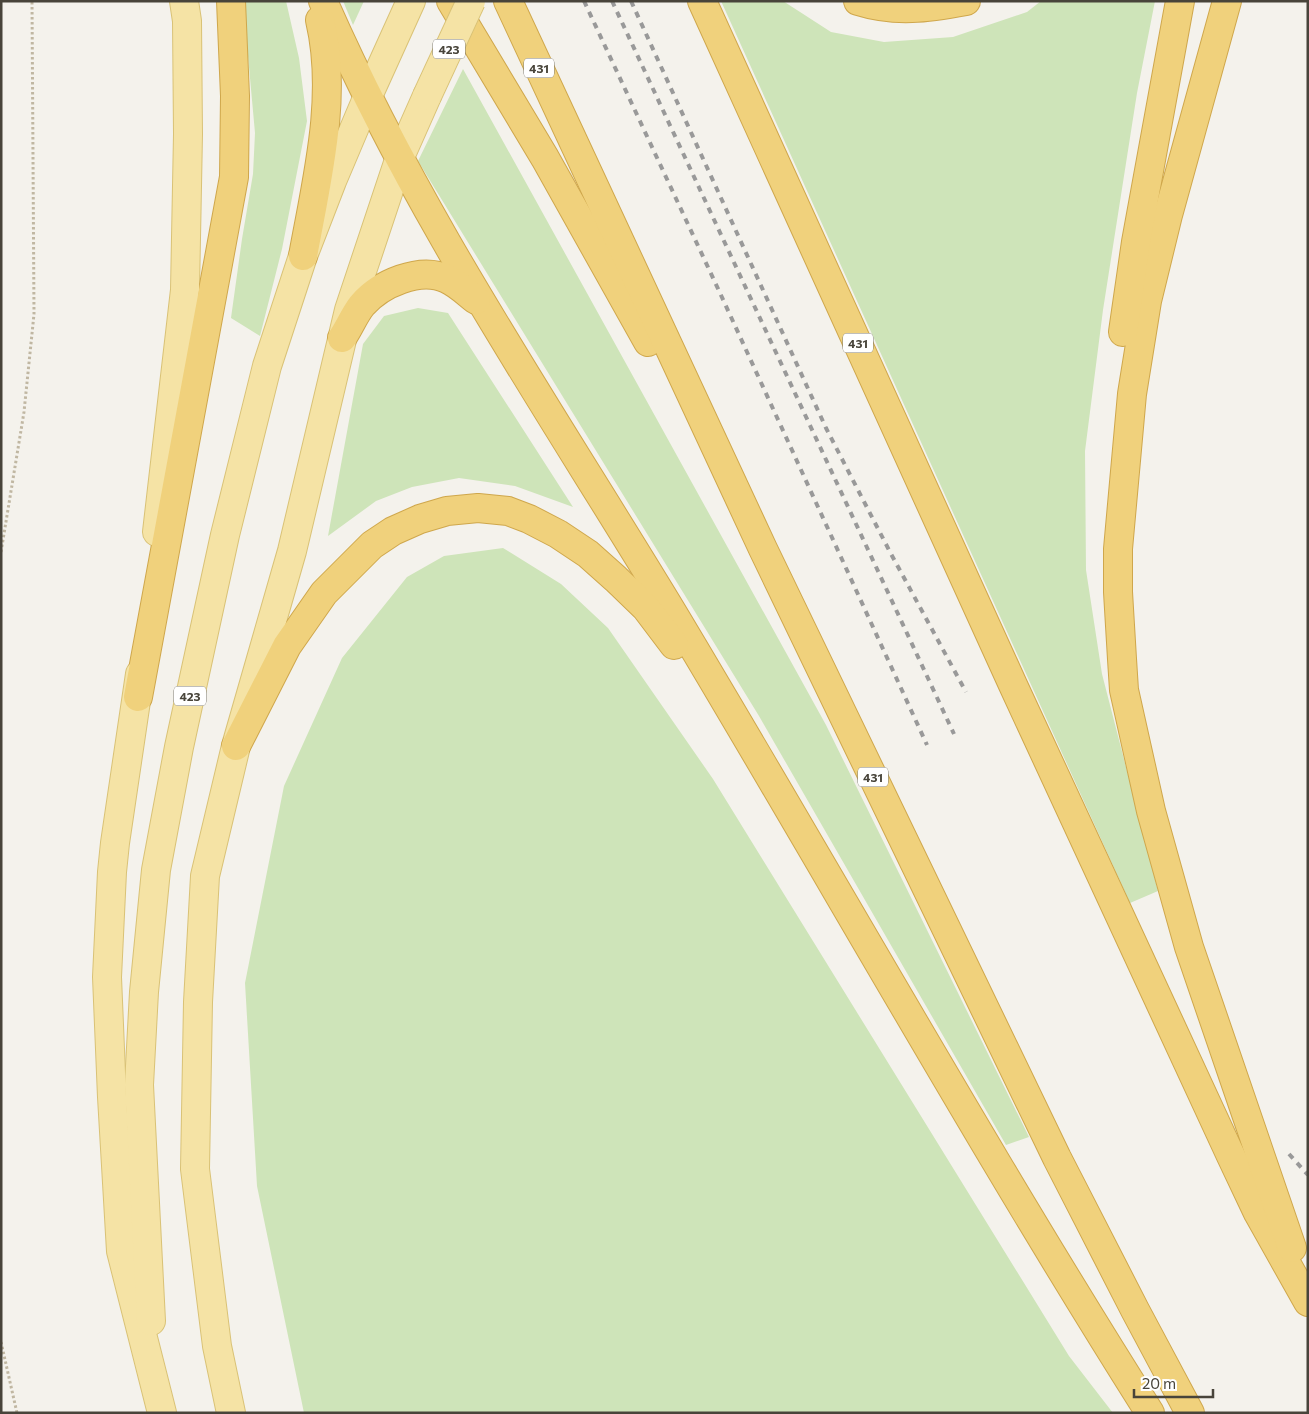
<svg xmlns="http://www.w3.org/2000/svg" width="1309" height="1414" font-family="Commissioner,sans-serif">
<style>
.green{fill:#cee4b9}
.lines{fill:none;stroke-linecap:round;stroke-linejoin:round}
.primary-casing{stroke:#d9c276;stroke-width:30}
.motorway-casing{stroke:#cfa74c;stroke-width:30}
.path{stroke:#c0b7a2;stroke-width:3;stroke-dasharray:2.5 2.5;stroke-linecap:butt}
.primary{stroke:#f5e3a5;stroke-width:28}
.motorway{stroke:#f0d17c;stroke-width:28}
.rail{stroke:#999;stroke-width:4;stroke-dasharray:6 6;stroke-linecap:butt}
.primary-bridge-casing{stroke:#d9c276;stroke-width:30;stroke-linecap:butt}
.primary-bridge{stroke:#f5e3a5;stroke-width:28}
.labels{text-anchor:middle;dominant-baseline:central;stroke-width:4;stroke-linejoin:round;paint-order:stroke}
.shield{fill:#fff;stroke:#7f7c75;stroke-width:1}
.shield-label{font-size:12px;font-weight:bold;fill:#48443a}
</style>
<rect width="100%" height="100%" fill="#f4f2ec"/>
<g class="green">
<path d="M243,1H286L299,58L307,121L282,249L260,336L231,318L242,239L253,174L255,133Z"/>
<path d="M343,1H364L353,25Z"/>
<path d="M721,1H783L831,32L884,42L953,37L1027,12L1041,1H1155L1137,93L1103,310L1085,451L1086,570L1102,674L1158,891L1130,903Z"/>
<path d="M463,69L826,725L1029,1137L1006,1145L759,716L418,161Z"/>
<path d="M418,308L448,313L573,507L515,486L459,478L412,487L376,501L328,536L363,344L384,316Z"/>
<path d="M503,548L561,584L608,628L713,779L1069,1356L1113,1413H304L257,1186L245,983L284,786L342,658L407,577L444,556Z"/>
</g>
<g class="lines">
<g class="primary-casing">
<g id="primary">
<path d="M157,532L185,290L188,134L187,21L184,1"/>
<path d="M140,674L115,843L112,872L107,977L112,1097L121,1251L162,1413"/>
<path d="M151,1321L139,1085L144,992L156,870L179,747L225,535L267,366L303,256L332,181L368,96L411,1"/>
<path d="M231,1413L217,1346L195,1169L198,1002L205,876L236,746L292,551L349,310L400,157L427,96"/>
</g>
</g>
<g class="motorway-casing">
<g id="motorway">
<path d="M323,1C418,218 552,413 674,615C833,880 984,1151 1150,1413"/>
<path d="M451,1L545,158L648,342"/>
<path d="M508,1L763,549L1057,1158L1135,1310L1190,1413"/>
<path d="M702,1L1013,685L1231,1156L1258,1213L1308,1302"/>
<path d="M858,1C896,13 928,8 966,1"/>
<path d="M1227,1L1168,215L1147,301L1132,394L1118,549V592L1122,659L1124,690L1151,811L1189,947L1292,1248"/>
<path d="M303,256C317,179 338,97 320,20"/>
<path d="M1123,332L1136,242L1180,1"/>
<path d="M342,338C349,328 354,315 362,305C380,284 420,266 447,279C458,284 467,293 476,300"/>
<path d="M138,697L234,177L235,96L231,1"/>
<path d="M236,746L287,646L324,593L372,545L393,531L420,519L447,511L478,508L508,511L529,519L558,534L588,554L616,579L646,608L674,645"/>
</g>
</g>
<g class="path">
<path d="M1,552L24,412L34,314L32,1"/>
<path d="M1,1342L17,1413"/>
</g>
<use href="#primary" class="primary"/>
<use href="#motorway" class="motorway"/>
<g class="rail">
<path d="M584,1L720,293L927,745"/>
<path d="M612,1L954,734"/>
<path d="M631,1L826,428L890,552L966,692"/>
<path d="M1289,1154L1308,1175"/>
</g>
<g class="primary-bridge-casing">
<path id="primary-bridge" d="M427,96L471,1"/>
</g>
<use href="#primary-bridge" class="primary-bridge"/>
</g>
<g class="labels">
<g class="shield">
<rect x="433" y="39.5" width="32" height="19" rx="4"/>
<rect x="524" y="58.5" width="30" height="19" rx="4"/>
<rect x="843" y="333.5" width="30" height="19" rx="4"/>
<rect x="174" y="686.5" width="32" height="19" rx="4"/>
<rect x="858" y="767.5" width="30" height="19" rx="4"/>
</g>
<g class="shield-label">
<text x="449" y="49">423</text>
<text x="539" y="68">431</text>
<text x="858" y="343">431</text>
<text x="190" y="696">423</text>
<text x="873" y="777">431</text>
</g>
</g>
<rect width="1309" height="1414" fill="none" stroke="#48443a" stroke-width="5"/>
<path d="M1134 1389v8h79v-8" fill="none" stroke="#48443a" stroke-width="2.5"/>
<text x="1142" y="1389" font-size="15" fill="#48443a" stroke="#ffffff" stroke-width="4" paint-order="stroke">20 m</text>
</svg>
